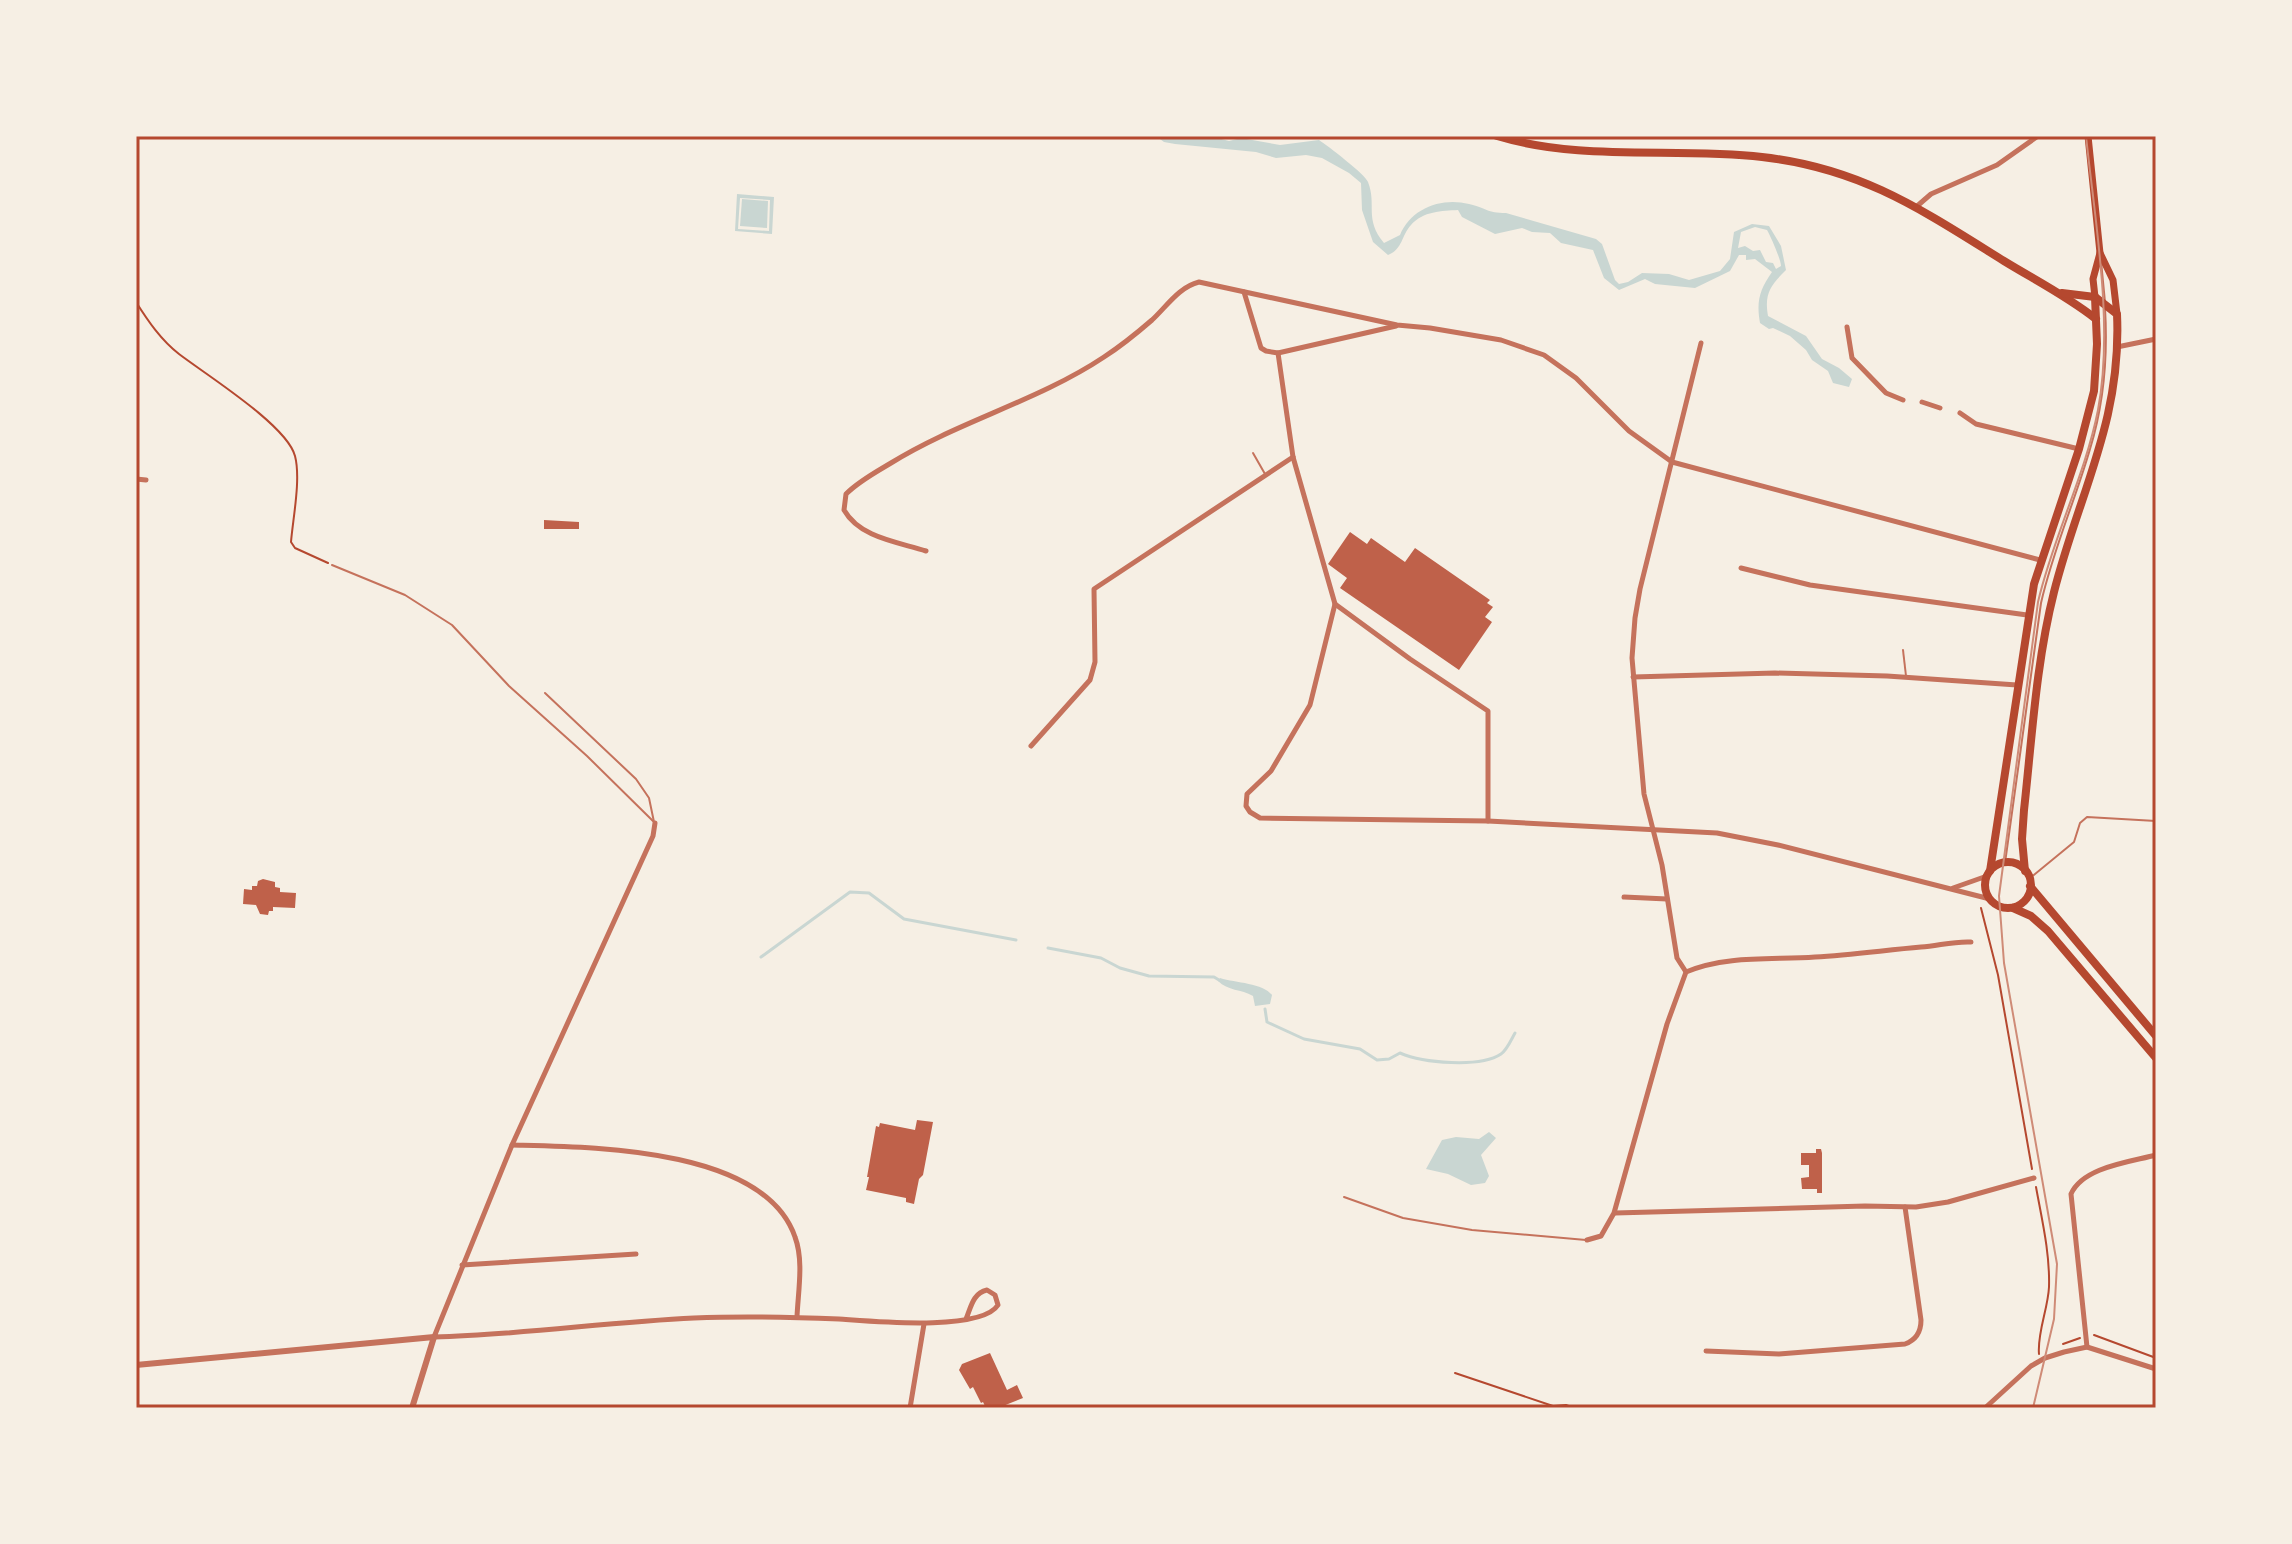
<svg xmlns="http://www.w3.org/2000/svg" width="2292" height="1544" font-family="Georgia,serif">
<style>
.water{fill:#c9d6d2;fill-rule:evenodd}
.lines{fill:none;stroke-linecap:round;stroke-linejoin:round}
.stream{stroke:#c9d6d2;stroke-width:3}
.building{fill:#bf614a}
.path{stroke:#b5482f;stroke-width:2}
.service{stroke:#c5725c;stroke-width:2}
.minor{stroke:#c5725c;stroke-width:5}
.tertiary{stroke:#c5725c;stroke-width:6}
.secondary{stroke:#b5482f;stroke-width:7}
.primary{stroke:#b5482f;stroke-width:8}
.tram{stroke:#cf8b77;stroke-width:2}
.neatline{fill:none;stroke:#b5482f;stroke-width:3}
</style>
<rect width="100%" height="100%" fill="#f6efe4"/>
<g class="water">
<path d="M1156,136H1210L1229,141L1241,138L1280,145L1319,140C1328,146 1366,175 1368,182C1377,205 1364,219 1384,243L1400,235C1411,208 1442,197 1469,204C1486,208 1487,213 1506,213L1596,239L1602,244L1615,280L1619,284L1628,282L1642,273L1669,274L1689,280L1720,271L1730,259L1734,232L1752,224L1769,226L1781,246L1786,270C1771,285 1764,293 1768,316L1806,336L1822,359L1839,368L1852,379L1849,387L1833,383L1828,371L1812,360L1806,350L1790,336L1773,328L1769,329L1760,323C1756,301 1760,289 1772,272L1755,259L1746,260V255H1739L1730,271L1695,288L1655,284L1645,279L1619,290L1604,278L1593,250L1561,243L1550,233L1532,232L1522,228L1495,234L1462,217L1458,210C1442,211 1423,211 1411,225C1401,236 1403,249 1388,255L1373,242L1362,210L1361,183L1349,173L1322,158L1306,155L1276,158L1256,152L1175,144L1164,142ZM1755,227L1767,230C1771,237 1781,260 1781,266L1776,269L1773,263L1766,262L1760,250L1753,251L1745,246L1738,248L1741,232Z"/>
<path d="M737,194L774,197L772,234L735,231ZM740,198L770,200L769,231L738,229Z"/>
<path d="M742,199L768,201L767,228L740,226Z"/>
<path d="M1220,978C1236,983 1263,983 1272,995L1270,1004L1255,1006L1253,996C1241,989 1228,991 1218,981Z"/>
<path d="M1489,1132L1496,1138L1481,1155L1489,1176L1485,1183L1471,1185L1448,1174L1426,1169L1442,1140L1456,1137L1479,1139Z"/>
</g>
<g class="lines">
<g class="stream">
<path d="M1048,948L1101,958L1120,968L1149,976L1214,977L1219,980"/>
<path d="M761,957L850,892L869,893L904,919L1016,940"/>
<path d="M1265,1009L1267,1022L1304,1039L1360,1049L1377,1060L1389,1059L1400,1053C1423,1063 1480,1068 1501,1054C1507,1050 1511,1040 1515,1033"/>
</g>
</g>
<g class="building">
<path d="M544,520L579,522V529H544Z"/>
<path d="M1350,532L1367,544L1371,538L1405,562L1415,548L1490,600L1487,603L1493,607L1485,617L1492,622L1459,670L1340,588L1347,578L1328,564Z"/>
<path d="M263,879L275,882V887L280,888V892L296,893L295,908L273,907V911H269L268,915L260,914L256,905L243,904L244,889L252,890V886H257L258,881Z"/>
<path d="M917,1120L933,1122L923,1175L919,1179L914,1204L906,1202V1198L866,1190L869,1177H867L876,1126L879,1127L880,1123L915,1130Z"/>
<path d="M1816,1149H1821L1822,1153V1193H1817V1189H1802L1801,1178L1809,1177V1165H1801V1153H1816Z"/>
<path d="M990,1353L1007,1390L1017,1385L1023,1398L998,1408H986L983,1402L981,1403L973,1387L970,1389L959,1370L962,1364Z"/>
</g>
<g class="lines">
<g class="path">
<path d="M136,302C148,321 161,340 179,354C205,374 287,425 295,456C301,479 293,518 291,542L295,548L328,563"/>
<path d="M1981,908L1998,975L2032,1169"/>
<path d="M2036,1187C2042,1220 2050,1253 2049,1287C2048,1309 2037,1333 2039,1354"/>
<path d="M2094,1335L2156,1358"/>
<path d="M2063,1344L2080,1338"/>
<path d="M1455,1373L1553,1406L1566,1405L1574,1408"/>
</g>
<g class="service">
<path d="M2101,261L2105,302"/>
<path d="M1253,453L1265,474"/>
<path d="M332,565L405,595L452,625L509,686L587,756L655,823"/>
<path d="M1903,650L1906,676"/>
<path d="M545,693L636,779L649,798L654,822"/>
<path d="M2005,863L2041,603C2053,550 2075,501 2090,449C2104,403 2108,357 2105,308"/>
<path d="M2029,879L2074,842L2080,823L2087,817L2156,821"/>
<path d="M1344,1197L1403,1218L1472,1230L1586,1240"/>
</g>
<g class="minor">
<path d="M1916,207L1931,194L1997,165L2038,136"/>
<path d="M1244,292L1261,348L1266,351L1278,353L1293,457L1335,604L1310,705L1271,771L1247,794L1246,806L1250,812L1260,818L1488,821L1717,833L1778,845L1990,899"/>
<path d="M1847,327L1852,358L1886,393L1903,400"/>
<path d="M2117,347L2156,339"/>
<path d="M1278,353L1396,326"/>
<path d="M1922,402L1940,408"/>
<path d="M1960,413L1976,424L2079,449"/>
<path d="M136,479L146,480"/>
<path d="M926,551C898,542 860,538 844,510L846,494C859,481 876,472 891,463C959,421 1038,401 1104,357C1121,346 1137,333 1152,320C1167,306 1179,287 1199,282L1397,325L1430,328L1501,340L1544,355L1576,378L1629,431L1672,462L2040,560"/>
<path d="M1741,568L1810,585L2027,615"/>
<path d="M1335,604L1410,659L1488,711V821"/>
<path d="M1633,677L1775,673L1887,676L2017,685"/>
<path d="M1031,746L1090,680L1095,662L1094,589L1293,457"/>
<path d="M655,823L653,836L512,1145L434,1337C520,1335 607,1322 694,1318C742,1316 791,1317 839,1319C870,1321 981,1332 998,1305L995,1295L987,1290C973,1293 971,1307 966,1319"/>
<path d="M1953,888L1987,876"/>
<path d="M1624,897L1667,899"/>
<path d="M1686,972L1677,958L1662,865L1644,794L1632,658L1635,618L1640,589L1701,343"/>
<path d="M512,1145C590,1147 764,1147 795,1237C804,1261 798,1292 797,1317"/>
<path d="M1615,1213L1865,1206L1916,1207L1948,1202L2034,1178"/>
<path d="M1587,1240L1601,1236L1614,1213L1667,1024L1686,972C1726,955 1773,960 1815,957C1851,955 1886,950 1921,947C1938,946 1953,941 1971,942"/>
<path d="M462,1265L636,1254"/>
<path d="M2087,1347L2071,1194C2083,1167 2130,1162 2156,1155"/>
<path d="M1706,1351L1779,1354L1905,1344C1916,1340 1921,1332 1921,1320L1905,1207"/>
<path d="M910,1408L924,1324"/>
<path d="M1985,1408L2031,1366L2045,1358L2064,1352L2087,1347L2156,1369"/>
</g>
<path class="tertiary" d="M136,1365L434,1337L412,1408"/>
<g class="secondary">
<path d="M2088,136L2100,253L2093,279L2095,297"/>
<path d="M2100,253L2113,280L2117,314"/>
</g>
<g class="primary">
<path d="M1497,136C1583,162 1673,147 1762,157C1861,168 1922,210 2004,261C2035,280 2067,296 2096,319"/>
<circle cx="2008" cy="885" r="23"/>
<path d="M1990,871L2034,584L2079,449L2094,391L2097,344L2095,297"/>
<path d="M2025,871L2022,839L2024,810C2032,738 2036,663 2054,592C2079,493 2122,421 2117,314L2095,297L2062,293"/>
<path d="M2030,886L2156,1036"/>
<path d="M2013,908L2031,916L2048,931L2156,1058"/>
</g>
<path class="tram" d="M2033,1408L2054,1319L2057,1264L2004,963L1999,896L2038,602C2053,537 2085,476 2098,410C2114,325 2095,222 2086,136"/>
</g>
<rect width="2292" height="1544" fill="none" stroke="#f6efe4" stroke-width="276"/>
<rect x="138" y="138" width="2016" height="1268" class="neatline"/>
</svg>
